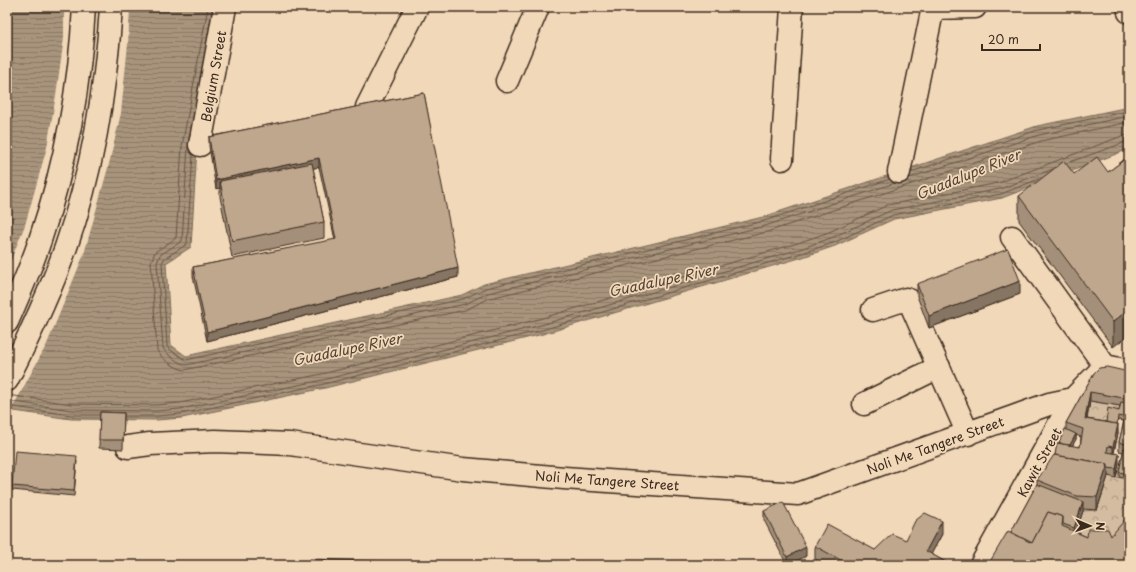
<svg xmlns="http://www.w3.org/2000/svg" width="1136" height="572" font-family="'Playpen Sans',sans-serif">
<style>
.forest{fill:url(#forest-crowns);stroke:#87735f}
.water{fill:url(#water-rules);stroke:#7c6a56}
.pier{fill:#f1d8b9}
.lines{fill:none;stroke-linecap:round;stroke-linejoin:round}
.shore{stroke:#675444;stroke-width:1}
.minor-casing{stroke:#3b2a1e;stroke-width:25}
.highway-casing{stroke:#3b2a1e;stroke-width:25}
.minor{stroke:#f1d8b9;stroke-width:22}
.highway{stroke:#f1d8b9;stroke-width:22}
.wall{fill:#a4907a;stroke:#3b2a1e;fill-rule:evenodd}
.shaded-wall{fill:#867563;stroke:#3b2a1e}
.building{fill:#bfa78e;stroke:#3b2a1e}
.labels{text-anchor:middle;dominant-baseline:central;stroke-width:3.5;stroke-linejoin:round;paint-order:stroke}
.street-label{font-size:13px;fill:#3b2a1e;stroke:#f1d8b9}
.water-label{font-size:14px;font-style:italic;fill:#564436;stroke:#f1d8b9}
</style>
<defs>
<pattern id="forest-crowns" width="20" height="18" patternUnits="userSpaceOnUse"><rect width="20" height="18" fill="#d3bca0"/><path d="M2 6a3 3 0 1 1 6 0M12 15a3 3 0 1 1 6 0" fill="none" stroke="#ac9982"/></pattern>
<pattern id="water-rules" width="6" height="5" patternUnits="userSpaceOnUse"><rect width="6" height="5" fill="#a8947c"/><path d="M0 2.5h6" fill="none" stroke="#8a7965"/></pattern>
</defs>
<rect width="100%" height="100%" fill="#f1d8b9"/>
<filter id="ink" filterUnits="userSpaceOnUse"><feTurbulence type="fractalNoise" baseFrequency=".025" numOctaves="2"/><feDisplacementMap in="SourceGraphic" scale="8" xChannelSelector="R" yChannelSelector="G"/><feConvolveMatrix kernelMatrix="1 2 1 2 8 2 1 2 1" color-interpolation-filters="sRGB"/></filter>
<g filter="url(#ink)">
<g class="forest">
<path d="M1090,401L1121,406L1119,415L1105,431L1085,427Z"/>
<path d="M1108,476L1129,479V531L1111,552L1072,536L1083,511L1097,510Z"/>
</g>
<path class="water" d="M7,7H223L197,148L191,247L166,263L171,345L186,356L462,295L484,284L763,217L1037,126L1129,107V149L1002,198L894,219L835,246L803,257L543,334L325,388L182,418L157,420L71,419L7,410Z"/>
<path class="pier" d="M64,7H130L128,44L121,113L109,164L84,254L47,344L10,412H7V270L25,225L47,147L56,95L64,38Z"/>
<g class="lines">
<g class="shore">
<path d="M208,7L182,146L176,238L155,252L151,262L157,350C161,359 175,368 184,370L465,310L490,298L767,232L1041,141L1129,122"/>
<path d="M188,146L182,241L160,255L157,263L163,348C167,355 178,363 186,365L465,304L488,293L765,226L895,183"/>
<path d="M193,154L187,244L164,259L162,263L167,346L169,349L186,360L463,299L486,288L764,221L890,179"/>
<path d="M1067,163L1129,141"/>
<path d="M911,172L1038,130L1129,111"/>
<path d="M909,178L1039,135L1129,116"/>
<path d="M7,395L72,404L156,405L180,403L322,374L539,319L798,243L829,232L888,205L998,183L1122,136L1129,135"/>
<path d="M7,401L72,410L157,411L180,409L323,380L541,325L800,249L831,238L892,210L1000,189L1053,169"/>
<path d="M7,406L71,415H99"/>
<path d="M125,416H157L181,414L324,384L542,330L802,253L833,243L893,215L1001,194L1039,179"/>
</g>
<g class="minor-casing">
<g id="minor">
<path d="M1129,7V12"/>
<path d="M932,8L975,7"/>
<path d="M507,81L538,7"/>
<path d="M367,107L417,7"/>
<path d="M200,145L225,7"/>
<path d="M782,159L792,7"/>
<path d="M899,172L933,7"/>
<path d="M1012,237L1105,366"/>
<path d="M873,310L906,299L909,300L968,434"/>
<path d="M1105,366L1129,371"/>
<path d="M864,404L939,367"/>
<path d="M128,447L150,444L215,441L290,444L463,469L564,478L798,494L1049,404L1073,399"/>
<path d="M981,565L1073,399L1105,366"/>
</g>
</g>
<g class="highway-casing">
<g id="highway">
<path d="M7,322C19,294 32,266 41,237C66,163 80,85 84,7"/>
<path d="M7,380C29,337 50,293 66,247C93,170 106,89 111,7"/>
</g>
</g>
<use href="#minor" class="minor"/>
<use href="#highway" class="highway"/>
</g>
<g class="wall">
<path d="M424,93L458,277L207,341L193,276V267L335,240L319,167L313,168L324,222V238L232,257L220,197V188L216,189L209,146V137Z"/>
<path d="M1129,156L1113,347L1019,221V196L1074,174L1108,172Z"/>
<path d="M917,284L1020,294L929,328L917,296Z"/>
<path d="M1129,372V479L1119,477V472L1123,452L1119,451V442L1124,421L1118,420L1117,424L1118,433L1114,453L1119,463L1116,478L1108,476L1097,510L1083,509V511L1076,532L1087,537L1111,536L1129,565L1011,532L1037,484V480L1055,455L1059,442L1066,429V423L1094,373ZM1090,401L1120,406L1119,411L1106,422L1087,419ZM1076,435L1081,437L1080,447L1072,446L1076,439Z"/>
<path d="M100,412L124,413L123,449L99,448Z"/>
<path d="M77,461L74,496L12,490V486Z"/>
<path d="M764,511L806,556L789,565H787L764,520Z"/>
<path d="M942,534L931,554L951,565H826L815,559V546L875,550L906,540Z"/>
</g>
<g class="shaded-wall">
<path d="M319,158V167L222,188L220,181V188L216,189V180Z"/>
<path d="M458,268V277L207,341V332Z"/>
<path d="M1020,281V294L929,328V316Z"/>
<path d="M1129,309V335L1113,347V322Z"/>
<path d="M1090,392V401L1085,427V419Z"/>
<path d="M1118,424V433L1113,456V447Z"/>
<path d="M1076,434V439L1069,452V447Z"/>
<path d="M1119,454V463L1116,478V469Z"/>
<path d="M1108,464V476L1097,510V497Z"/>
<path d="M1083,502V511L1074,537V528Z"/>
<path d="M942,521V534L926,564V551Z"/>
<path d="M806,547V556L789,565H787V557Z"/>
</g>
<g class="building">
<path d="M424,93L458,268L207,332L193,267L336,239L319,158L216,180L209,137Z"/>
<path d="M1129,156V309L1113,322L1019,196L1064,161L1074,174L1097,157L1108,172Z"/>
<path d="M312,163L324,222L232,241L220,181Z"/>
<path d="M1008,249L1020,281L929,316L917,284Z"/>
<path d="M1107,367L1129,372V399L1090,392L1085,419L1118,424L1113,447L1108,446L1107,452L1119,454L1116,469L1108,468V464L1055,455L1057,443L1080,447L1083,429L1066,423L1094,373L1099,368Z"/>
<path d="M1121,402L1129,403V413L1128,418L1118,416L1117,424L1106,422L1108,408L1119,411Z"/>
<path d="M100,412L124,413L123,440H99Z"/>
<path d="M1129,413V445L1119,442L1125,417L1128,418Z"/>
<path d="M1065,429L1076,434L1070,445L1063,444L1059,442Z"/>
<path d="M1124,448L1129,449V474L1119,472Z"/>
<path d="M15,451L77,456L74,491L12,486Z"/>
<path d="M1054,455L1108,464L1097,497L1077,496L1037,480Z"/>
<path d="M1037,484L1083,502L1074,528L1063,524V517L1048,512L1032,543L1011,532Z"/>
<path d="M783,502L806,547L787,557L764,511Z"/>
<path d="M1048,512L1063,517L1062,526L1087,537L1088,529H1108L1111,536L1129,515V565H988L1008,531L1032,543Z"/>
<path d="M925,513L942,521L926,551L951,565H848V564L815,546L827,524L875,550L892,534L906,540L915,521Z"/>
<path d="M310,559L399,562V565H310Z"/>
</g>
</g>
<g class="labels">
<g class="street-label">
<text transform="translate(213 76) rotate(-80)">Belgium Street</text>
<text transform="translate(935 445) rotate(-20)">Noli Me Tangere Street</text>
<text transform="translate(1039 462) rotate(-61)">Kawit Street</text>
<text transform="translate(607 480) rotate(4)">Noli Me Tangere Street</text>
</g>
<g class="water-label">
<text transform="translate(968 174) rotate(-22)">Guadalupe River</text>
<text transform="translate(663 280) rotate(-12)">Guadalupe River</text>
<text transform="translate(347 349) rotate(-12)">Guadalupe River</text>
</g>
</g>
<rect width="1136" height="572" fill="none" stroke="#f1d8b9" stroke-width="24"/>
<rect x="12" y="12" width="1112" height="548" fill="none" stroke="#3b2a1e" stroke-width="1.5" filter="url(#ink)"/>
<g transform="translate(1090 526) rotate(92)" stroke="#f1d8b9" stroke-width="3" paint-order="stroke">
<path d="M0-3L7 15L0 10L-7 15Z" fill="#3b2a1e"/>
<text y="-6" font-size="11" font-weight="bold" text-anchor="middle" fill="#3b2a1e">N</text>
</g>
<path d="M982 44v6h58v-6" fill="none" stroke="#3b2a1e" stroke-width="2"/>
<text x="988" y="44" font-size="12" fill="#3b2a1e" stroke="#f1d8b9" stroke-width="3" paint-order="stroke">20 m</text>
</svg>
